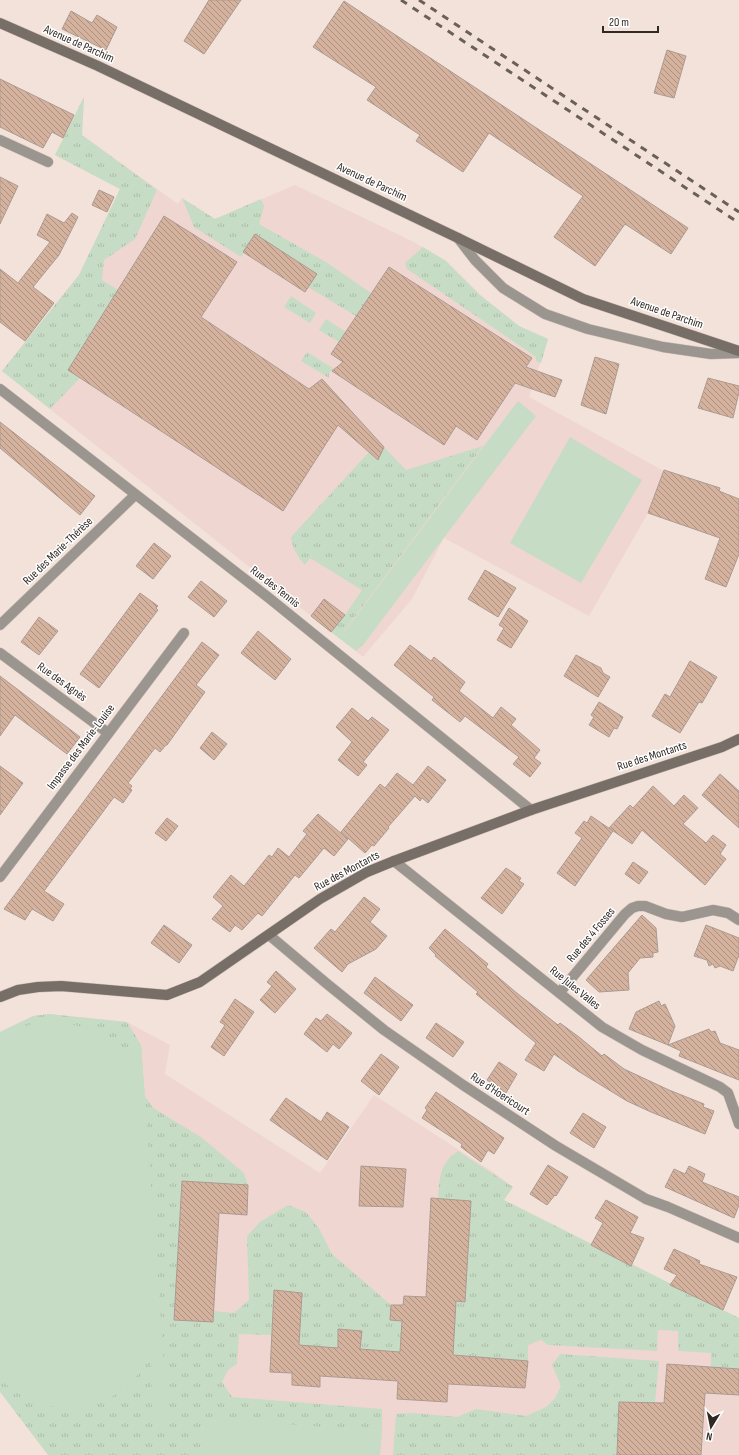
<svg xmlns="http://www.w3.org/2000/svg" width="739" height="1455" font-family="'Sofia Sans Condensed',sans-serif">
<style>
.education{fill:#f0d6d0}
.grass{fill:url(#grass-tufts)}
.pitch{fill:#c7dcc4}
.building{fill:url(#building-back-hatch);stroke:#ab9b92}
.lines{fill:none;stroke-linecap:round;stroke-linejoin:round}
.street-casing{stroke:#ccbdb5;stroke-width:11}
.secondary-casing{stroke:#ccbdb5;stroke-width:11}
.street{stroke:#9b9590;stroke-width:10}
.secondary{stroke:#766e67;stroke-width:10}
.rail{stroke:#69605a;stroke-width:3;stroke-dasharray:7 7;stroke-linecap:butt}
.labels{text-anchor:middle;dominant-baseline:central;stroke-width:3;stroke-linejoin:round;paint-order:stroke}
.street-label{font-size:12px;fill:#2f2925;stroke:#fff}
</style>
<defs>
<pattern id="grass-tufts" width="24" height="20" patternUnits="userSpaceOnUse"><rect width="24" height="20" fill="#c7dcc4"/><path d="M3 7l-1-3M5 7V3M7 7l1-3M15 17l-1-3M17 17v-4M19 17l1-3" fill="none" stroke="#abbda8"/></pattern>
<pattern id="building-back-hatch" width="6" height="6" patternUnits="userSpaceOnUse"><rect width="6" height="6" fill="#d5b29d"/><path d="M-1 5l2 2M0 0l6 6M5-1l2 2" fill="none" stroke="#ad9180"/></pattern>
</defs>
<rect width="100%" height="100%" fill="#f3e2d9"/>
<g class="education">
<path d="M84,97L82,135L178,204L182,198L215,219L295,185L414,242L446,261L480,295L519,326L548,339L529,397L664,471L648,513L589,616L444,538L412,599L363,657L2,371L79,275L120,189L55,155Z"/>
<path d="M49,1014L127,1022L170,1045L165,1074L320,1173L374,1095L493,1172L513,1187L504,1200L739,1319V1455H49L0,1032L33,1016Z"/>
</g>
<g class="grass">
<path d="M84,97L82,135L157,190L135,239L104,260L102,280L118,290L68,370L80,378L50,409L2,371L79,275L120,189L55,155Z"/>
<path d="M182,198L215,219L261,199L264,206L259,224L326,262L371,293L356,316L308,287L317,274L255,235L241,257L194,227Z"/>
<path d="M423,247L446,261L480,295L519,326L548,339L541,363L536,361V357L529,352L407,269L405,263Z"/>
<path d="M291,296L316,313L310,323L284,307Z"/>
<path d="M326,319L346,332L339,342L319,330Z"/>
<path d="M307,352L336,370L329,372V378L301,361Z"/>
<path d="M483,446L344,631L363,645L356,651L331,632L345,615L362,590L310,558L305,565C298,557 292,548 291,537L369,452L378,460L384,447L406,470Z"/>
<path d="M49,1014L127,1022L141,1045L145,1096L153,1108L201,1137L244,1173L248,1185L182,1182L174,1319L213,1322V1311L234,1313L249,1300L247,1236L260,1222L288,1205L306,1212L320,1230L332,1254L391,1305L390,1320L402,1321L400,1352L360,1349L361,1331L338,1329V1348L299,1345L302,1293L274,1290L271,1335L239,1334L237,1364L228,1370L222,1382L232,1397L382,1409V1431L203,1420L201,1455H48L0,1392V1032L33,1016Z"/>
<path d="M458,1151L513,1187L504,1200L739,1318V1369L711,1367V1353L678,1351V1331L658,1330L657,1351L548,1345L541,1340L528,1345V1361L453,1355L456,1301L465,1302L471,1201L438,1199C440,1177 439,1164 458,1151Z"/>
<path d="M560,1354L659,1361L655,1403H619L617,1455H393L396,1414L413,1413L457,1417L476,1409L526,1416L546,1407L555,1398L561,1386L552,1365Z"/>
</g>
<g class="pitch">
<path d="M518,401L536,416L363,645L344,632Z"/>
<path d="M570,437L642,480L581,583L510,543Z"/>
<path d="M38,1022C67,1022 99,1026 119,1049C123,1053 125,1058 128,1062V1045H141L168,1421H152L151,1355C142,1367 134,1383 122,1391C117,1395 110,1397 105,1399C66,1417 30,1407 0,1379V1039L17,1029Z"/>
<path d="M203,1420L256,1422L382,1431L380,1455H201Z"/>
</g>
<g class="building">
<path d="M209,0H241L204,54L184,41Z"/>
<path d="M344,1L688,228L671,254L625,224L595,266L554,237L583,196L489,133L463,172L416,141L420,135L367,100L376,87L313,47Z"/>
<path d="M71,11L92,23L97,15L117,27L106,50L62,29Z"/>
<path d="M667,50L686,56L674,98L654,93Z"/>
<path d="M0,79L74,115L63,138L52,132L43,148L0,127Z"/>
<path d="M0,177L18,186L0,224Z"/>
<path d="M99,190L114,197L107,212L92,205Z"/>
<path d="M72,213L78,217L59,255L33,287L54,303L25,341L0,322V269L18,283L50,242L37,235L47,214L64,223Z"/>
<path d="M164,216L237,262L201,317L309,389L322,379L384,447L378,460L338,425L283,511L68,370Z"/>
<path d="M255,234L317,274L305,292L243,252Z"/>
<path d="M389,267L532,358L526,367L562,380L555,397L515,383L477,440L456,426L444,445L332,371L343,362L331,354Z"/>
<path d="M595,357L619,364L606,414L581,405Z"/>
<path d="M708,378L739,386V392L733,418L698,408Z"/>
<path d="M0,422L95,496L80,515L0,448Z"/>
<path d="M664,470L720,488L719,491L739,499V554L726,587L705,579L720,538L648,513Z"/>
<path d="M154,543L171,556L153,579L136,566Z"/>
<path d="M485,570L516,588L498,617L468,599Z"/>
<path d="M201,581L227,601L214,617L188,597Z"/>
<path d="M140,593L158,606L156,608L158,610L99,688L80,674Z"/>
<path d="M324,599L345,615L331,632L311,616Z"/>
<path d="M509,608L528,621L511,648L497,640L504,628L499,625Z"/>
<path d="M39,617L58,631L39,655L21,642Z"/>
<path d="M258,631L291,659L275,680L241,653Z"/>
<path d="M202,642L219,655L196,685L205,692L167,745H166L160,752L155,748L128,783L132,786L130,789L132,790L123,803L114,797L44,891L64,904L53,921L32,909L25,920L4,909Z"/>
<path d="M410,645L431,661L434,657L465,682L459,691L493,718L501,707L516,719L511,725L540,750L534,758L541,763L530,777L513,764L519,757L465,716L460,722L432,700L434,697L394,665Z"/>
<path d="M576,655L601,668L603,673L610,677L598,697L564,676Z"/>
<path d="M690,661L717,677L702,703L699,702L680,733L652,716L665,694L670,697Z"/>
<path d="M0,676L80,737L67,754L15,715L0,736Z"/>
<path d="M599,702L623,717L617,729L614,728L609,737L589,725L594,717L591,715Z"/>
<path d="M352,708L368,721L372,717L389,730L363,762L367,765L358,776L338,760L352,742L336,727Z"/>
<path d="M212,732L227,744L214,760L200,748Z"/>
<path d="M0,766L23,783L0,815Z"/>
<path d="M428,766L446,780L428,803L422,798L420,801L415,796L388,827L389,828L374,846L372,845L365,853L341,832L380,784L385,788L397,773L413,785Z"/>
<path d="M720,774L739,791V828L702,795Z"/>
<path d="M653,786L674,806L684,795L698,808L683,824L706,843L713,835L726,845L720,854L726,859L705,885L642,830L632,844L609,828L630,805L633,808Z"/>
<path d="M318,814L348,839L334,856L324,848L299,878L295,875L262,916L258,913L242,930L235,925L230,932L212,919L223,906L213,897L231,875L244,886L269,855L272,857L278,848L289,857L307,834L303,831Z"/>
<path d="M591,816L613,831L575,886L557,873L582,838L575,833L584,821L587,823Z"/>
<path d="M167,818L178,826L166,841L155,833Z"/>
<path d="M633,862L648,872L639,884L625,874Z"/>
<path d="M506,868L521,878L519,881L524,884L502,914L481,898Z"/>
<path d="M364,897L380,909L370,922L387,936L376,949L348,964L342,972L314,948L331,929L335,932Z"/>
<path d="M642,915L656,928L658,952L653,953V957L640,958L628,973L629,990L599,992L586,980Z"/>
<path d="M164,925L192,945L179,963L151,943Z"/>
<path d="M706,925L739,938V955L733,971L720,966L715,968L713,964L709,966L707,960L694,956Z"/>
<path d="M445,929L488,964L486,967L518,994L558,1025L560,1023L579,1037L602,1056L604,1054L624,1069L669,1090L704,1104L703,1107L714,1111L705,1134L651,1112L627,1101L578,1071L554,1054L544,1071L525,1060L536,1043L476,994L478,992L435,956L436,955L429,948Z"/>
<path d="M276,971L296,989L275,1013L260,1000L272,986L267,982Z"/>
<path d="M375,977L413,1005L401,1021L364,993Z"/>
<path d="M235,999L254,1012L224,1056L211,1047L225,1025L220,1022Z"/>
<path d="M659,1001L661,1006L665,1004L675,1026L668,1045L629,1029L636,1012Z"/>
<path d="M327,1014L352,1033L339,1049L333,1044L327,1052L304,1034L316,1018L321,1021Z"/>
<path d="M436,1023L464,1042L453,1057L426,1038Z"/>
<path d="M709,1029L711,1032L715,1031L720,1043L739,1050V1080L679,1056L681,1051L668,1045Z"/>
<path d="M381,1054L399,1067L379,1095L361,1081Z"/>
<path d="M499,1062L517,1074L506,1093L487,1080Z"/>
<path d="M436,1092L504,1138L494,1154L488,1150L481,1162L461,1147L462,1144L422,1118L427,1110L425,1108Z"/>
<path d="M286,1098L321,1122L327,1112L349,1127L327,1160L270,1120Z"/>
<path d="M583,1113L606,1127L594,1148L570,1133Z"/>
<path d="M548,1165L568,1177L556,1196L555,1195L547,1205L530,1194Z"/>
<path d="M361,1166L406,1169L403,1207L359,1206Z"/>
<path d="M689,1166L705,1174L702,1182L739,1197V1205L734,1218L665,1187L674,1169L685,1174Z"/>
<path d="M182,1181L248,1185L247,1215L219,1213L213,1322L174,1320Z"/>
<path d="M431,1198L471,1201L465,1302L456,1301L453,1355L528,1361L525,1388L448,1384L447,1402L397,1399L398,1381L320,1376V1387L292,1385V1373L270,1372L274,1290L302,1293L299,1345L338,1348V1329L362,1331L360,1349L400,1352L402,1321L390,1320L391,1305H403L404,1296L426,1297Z"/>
<path d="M606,1200L638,1217L630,1233L644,1238L631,1266L591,1245L603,1223L595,1218Z"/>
<path d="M674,1249L700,1261L699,1264L737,1277L723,1310L670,1285L677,1275L664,1269Z"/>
<path d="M667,1364L739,1369V1395L705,1393L701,1455H617L619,1402L664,1403Z"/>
</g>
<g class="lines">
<g class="street-casing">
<g id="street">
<path d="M0,140L48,162"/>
<path d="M458,238L475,260L503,288L545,314L588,329L663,347L711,354L739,353"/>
<path d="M0,389L269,598L531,810"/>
<path d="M0,625L135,495"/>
<path d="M0,653L108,733"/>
<path d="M394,861L602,1027L642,1050L720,1087L728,1093L739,1124"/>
<path d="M0,877L184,633"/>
<path d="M269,935L326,983L384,1030L463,1085L556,1146L646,1199L668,1207L739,1238"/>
<path d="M560,992L625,914L632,908L638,906H645L666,914L682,917L713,910L728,913L739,920"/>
</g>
</g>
<g class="secondary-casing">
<g id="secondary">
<path d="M0,23L98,66L458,238L583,299L739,351"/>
<path d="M0,997L18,990L38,987L61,986L167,995L200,982L320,899L367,872L394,861L531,810L722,747L739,739"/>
</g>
</g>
<use href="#street" class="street"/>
<use href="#secondary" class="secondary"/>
<g class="rail">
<path d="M401,0L739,223"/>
<path d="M419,0L739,212"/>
</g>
</g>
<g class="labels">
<g class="street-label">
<text transform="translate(79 44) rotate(24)">Avenue de Parchim</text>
<text transform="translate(372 182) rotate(25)">Avenue de Parchim</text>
<text transform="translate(667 313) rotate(19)">Avenue de Parchim</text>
<text transform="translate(58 551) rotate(-44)">Rue des Marie-Thérèse</text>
<text transform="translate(275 587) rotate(38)">Rue des Tennis</text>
<text transform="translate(62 682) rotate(36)">Rue des Agnès</text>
<text transform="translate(81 747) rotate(-53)">Impasse des Marie-Louise</text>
<text transform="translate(652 756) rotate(-18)">Rue des Montants</text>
<text transform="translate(347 871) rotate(-28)">Rue des Montants</text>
<text transform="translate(591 935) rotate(-50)">Rue des 4 Fosses</text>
<text transform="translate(575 988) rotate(39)">Rue Jules Valles</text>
<text transform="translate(500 1094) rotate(33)">Rue d'Hoericourt</text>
</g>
</g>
<g transform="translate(711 1427) rotate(190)" stroke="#ffffff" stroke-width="3" paint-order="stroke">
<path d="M0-3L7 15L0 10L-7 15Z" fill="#2f2925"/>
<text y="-6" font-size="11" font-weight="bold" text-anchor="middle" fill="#2f2925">N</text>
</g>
<path d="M603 26v6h55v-6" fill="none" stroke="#2f2925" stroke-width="2"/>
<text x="609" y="26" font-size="12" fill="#2f2925" stroke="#ffffff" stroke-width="3" paint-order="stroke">20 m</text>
</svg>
